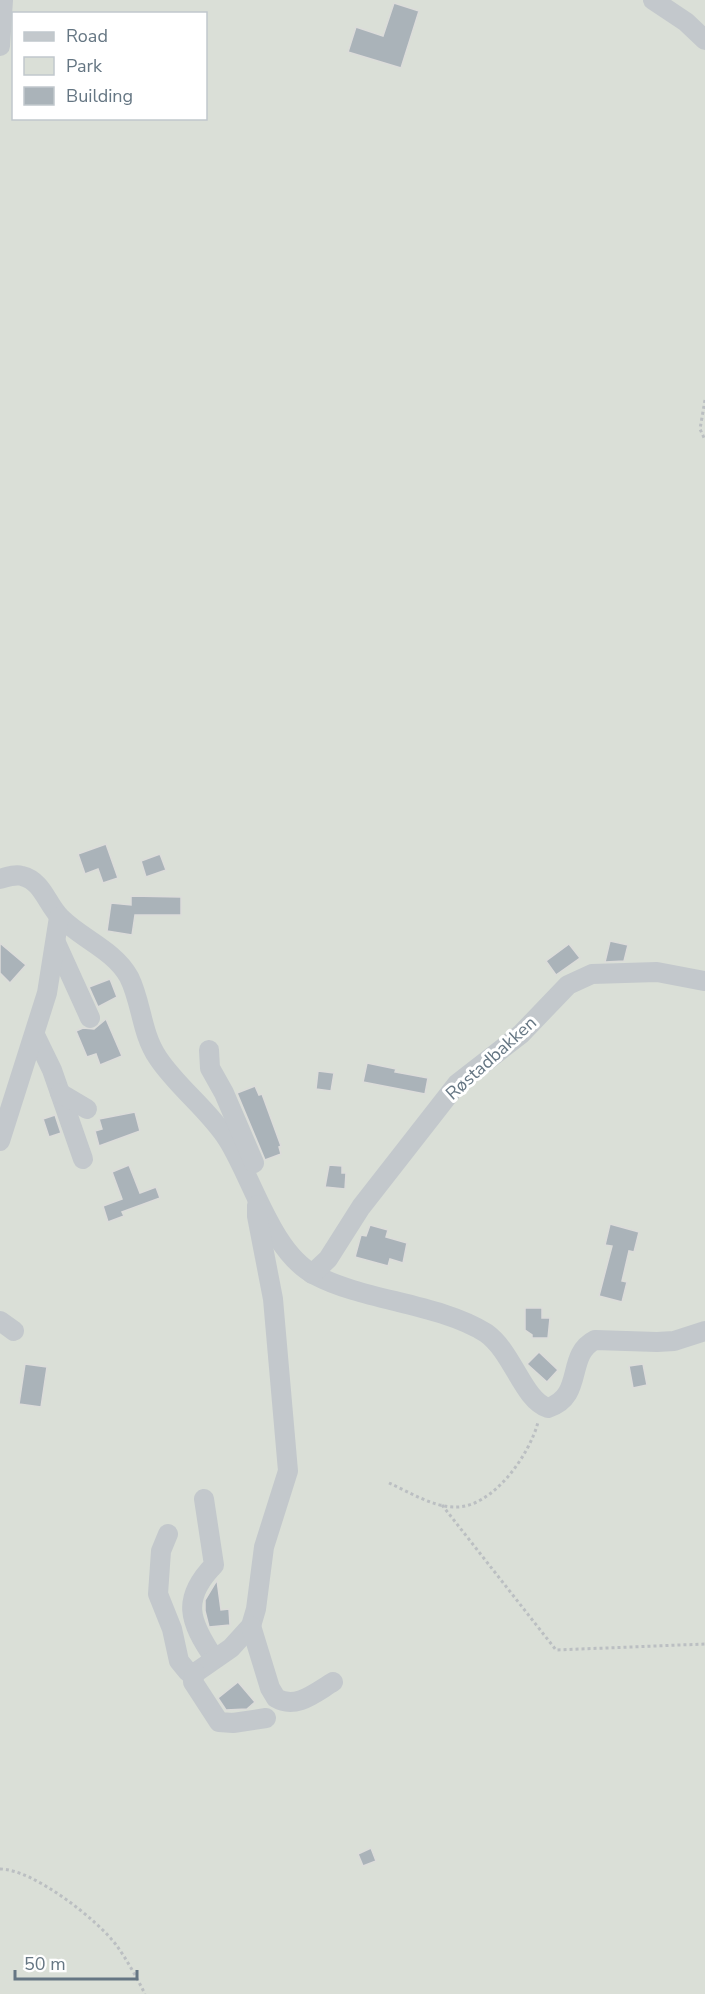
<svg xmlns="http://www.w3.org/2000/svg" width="705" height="1994" font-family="'Nunito Sans',sans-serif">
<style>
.green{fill:#dadfd7;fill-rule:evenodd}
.building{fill:#aab3b9;stroke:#dcdcda;stroke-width:1.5}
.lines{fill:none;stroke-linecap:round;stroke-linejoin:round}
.path{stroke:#bbbfc2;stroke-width:3;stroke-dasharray:3 3;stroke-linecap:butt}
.minor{stroke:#c3c8cc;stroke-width:20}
.labels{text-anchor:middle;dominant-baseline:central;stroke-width:6;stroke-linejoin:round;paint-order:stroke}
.street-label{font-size:18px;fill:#657683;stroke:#fff}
</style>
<rect width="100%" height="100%" fill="#fafaf8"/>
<path class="green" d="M0,0H705V1994H0ZM14,14H206V118H14Z"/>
<g class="building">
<path d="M394,3L419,11L401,68L348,52L356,27L383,36Z"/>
<path d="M106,844L118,878L103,883L98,869L85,874L78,854Z"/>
<path d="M160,854L166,870L146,877L141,861Z"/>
<path d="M131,896L181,897V915H135L132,935L107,931L111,903L131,905Z"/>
<path d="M610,941L628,945L624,961L605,962Z"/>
<path d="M0,943L26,965L10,983L0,973Z"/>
<path d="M569,944L580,958L556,975L546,961Z"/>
<path d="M110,979L117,997L98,1007L89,987Z"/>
<path d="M106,1019L122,1056L100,1065L96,1054L87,1057L76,1031L83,1028L94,1029Z"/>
<path d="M367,1063L396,1069L395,1072L428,1078L425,1094L363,1082Z"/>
<path d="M318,1071L334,1073L331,1091L316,1089Z"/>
<path d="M255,1086L259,1095L262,1094L281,1146L279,1147L281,1154L265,1160L237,1093Z"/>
<path d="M135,1112L140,1131L99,1146L95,1131L102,1129L99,1119Z"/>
<path d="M55,1115L61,1133L49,1137L43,1119Z"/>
<path d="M129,1165L140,1193L156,1187L160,1198L122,1212L124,1216L108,1222L103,1206L122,1199L112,1172Z"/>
<path d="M329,1165L342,1166V1173H346L345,1189L325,1187Z"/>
<path d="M610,1224L639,1232L634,1252L629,1251L622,1281L627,1282L622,1302L599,1296L612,1246L605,1245Z"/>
<path d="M370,1225L388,1230L386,1237L407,1243L403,1263L390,1259L388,1266L355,1257L361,1235L366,1236Z"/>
<path d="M525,1308H542V1318H550L548,1338H532V1335L525,1330Z"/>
<path d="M539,1352L558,1370L547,1382L527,1364Z"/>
<path d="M25,1364L47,1367L41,1407L19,1404Z"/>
<path d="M643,1364L647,1385L633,1388L629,1366Z"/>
<path d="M217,1580L221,1610L229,1609L230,1625L209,1627L205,1611V1600Z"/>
<path d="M238,1682L255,1702L247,1709L226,1710L218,1698Z"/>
<path d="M371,1848L376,1861L363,1866L358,1854Z"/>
</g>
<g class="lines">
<g class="path">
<path d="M705,400L700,429L705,440"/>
<path d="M389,1483C409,1492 433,1507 455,1507C493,1508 530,1454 538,1422"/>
<path d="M442,1505L556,1650L705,1644"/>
<path d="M0,1869C33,1869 98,1920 117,1946C127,1960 137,1978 145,1994"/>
</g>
<g class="minor">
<path d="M653,0L686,22L705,40"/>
<path d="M0,46L3,0"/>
<path d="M0,879C7,877 15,874 22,876C43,881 47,905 61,918C82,939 114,950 129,977C142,1003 141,1033 158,1058C178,1088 208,1109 228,1140C253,1180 272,1253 315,1275C364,1301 438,1303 486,1333C513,1352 523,1400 548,1408C585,1396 565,1355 595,1340L657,1342L674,1341L705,1331"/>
<path d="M56,943L90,1018"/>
<path d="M35,1035L52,1070L83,1159"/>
<path d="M209,1050L210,1068L224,1093L254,1163"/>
<path d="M60,1093L87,1109"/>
<path d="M0,1141L47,993L59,917"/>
<path d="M312,1274L328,1259L361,1207L457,1084L521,1034L568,985L592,974L657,972L704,981"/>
<path d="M0,1321L14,1331"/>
<path d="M204,1499L214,1565C181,1599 189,1621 214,1658"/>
<path d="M168,1534L161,1551L158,1594L172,1629L179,1661L188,1672L195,1673L231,1648L251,1626L256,1609L264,1547L288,1471L273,1299L257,1216V1205"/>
<path d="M251,1626L270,1688L276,1698C296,1710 316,1692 333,1682"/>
<path d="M195,1673L193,1682L219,1722L233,1723L266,1718"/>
</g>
</g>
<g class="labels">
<g class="street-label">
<text transform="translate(491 1058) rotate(-42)">Røstadbakken</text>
</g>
</g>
<rect x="12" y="12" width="195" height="108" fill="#ffffff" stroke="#c1c8cd" stroke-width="1.5"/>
<rect x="24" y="32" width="30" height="9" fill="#c3c8cc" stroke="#c1c8cd" stroke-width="1.5"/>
<text x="66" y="42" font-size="18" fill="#657683">Road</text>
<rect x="24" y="57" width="30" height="18" fill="#dadfd7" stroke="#c1c8cd" stroke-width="1.5"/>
<text x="66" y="72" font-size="18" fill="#657683">Park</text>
<rect x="24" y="87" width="30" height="18" fill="#aab3b9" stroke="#c1c8cd" stroke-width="1.5"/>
<text x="66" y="102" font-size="18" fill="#657683">Building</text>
<path d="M15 1970v9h122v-9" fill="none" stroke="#657683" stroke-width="3"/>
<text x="24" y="1970" font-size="18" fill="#657683" stroke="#ffffff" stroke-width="4.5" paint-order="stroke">50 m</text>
</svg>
